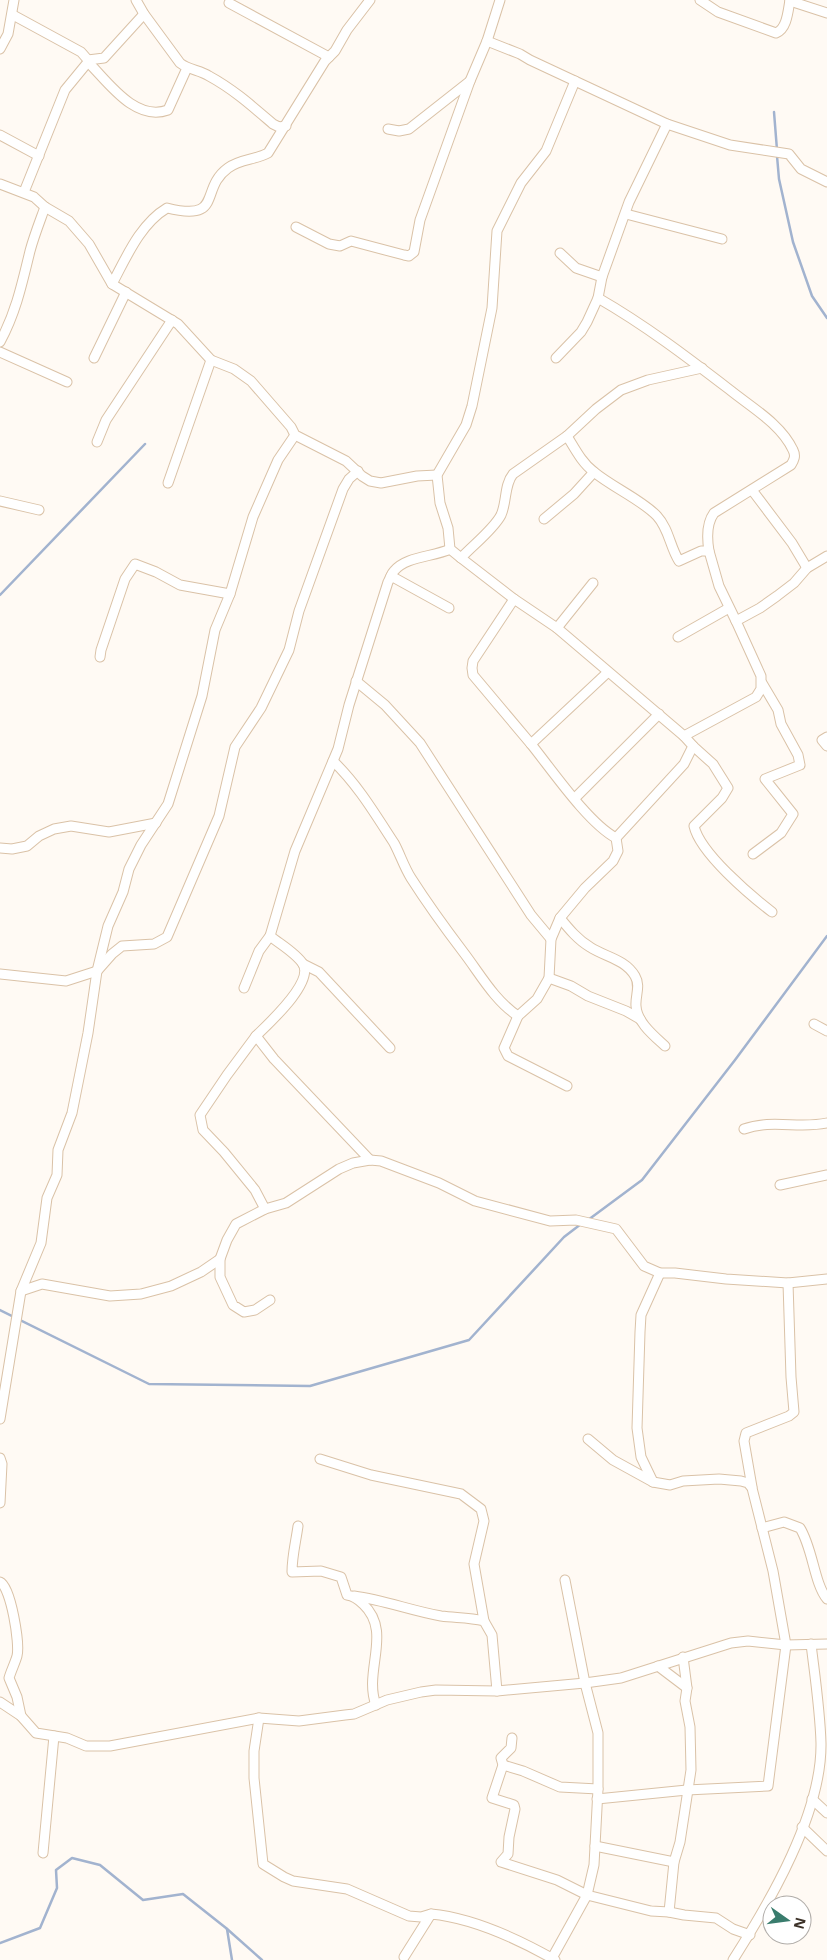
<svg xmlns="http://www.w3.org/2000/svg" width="827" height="1960" font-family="'Noto Sans',sans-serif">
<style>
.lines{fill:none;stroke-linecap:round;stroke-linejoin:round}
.stream{stroke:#a2b3cf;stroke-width:2.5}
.street-casing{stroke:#dac2a7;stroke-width:11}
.street{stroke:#fff;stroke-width:9}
</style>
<rect width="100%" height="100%" fill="#fffaf4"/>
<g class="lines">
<!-- stream -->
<g class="stream">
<polyline points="774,112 777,150"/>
<polyline points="777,156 779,179 793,242 812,296 827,318"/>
<polyline points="0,595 145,444"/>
<polyline points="588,1220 642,1180 735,1060 827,936"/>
<polyline points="0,1310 149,1384 310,1386 469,1340 564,1237 581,1224"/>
<polyline points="227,1929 232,1960"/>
<polyline points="0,1943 40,1928 57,1888 56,1870 72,1858 100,1865 143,1900 183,1894 226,1928 262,1960"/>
</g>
<defs>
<g id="street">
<path d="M136,0l8,14 36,49c9,7 20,7 29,13 24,13 43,30 64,48l6,3 7,-1"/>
<path d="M700,0l18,12 58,21c11,-4 12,-22 14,-33"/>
<polyline points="790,1 827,13"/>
<polyline points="229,3 329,57"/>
<polyline points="13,15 81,52 88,60"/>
<polyline points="487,41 520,54 530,60 667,124 730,145 789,154 801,169 827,182"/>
<polyline points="0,49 8,34 14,0"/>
<path d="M88,62c20,20 47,60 80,48l19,-42"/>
<polyline points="388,129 399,131 409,129 470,81"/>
<polyline points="0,135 39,156"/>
<polyline points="0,184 34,197 45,207 69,221 89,244 112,284 178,324 211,360 234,369 251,381 291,427 295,435 346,461 362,476 370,481 381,483 417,476 437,475"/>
<polyline points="24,192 65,90 88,62 88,60 104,58 144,14"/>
<polyline points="626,214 722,239"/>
<polyline points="296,227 329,244 340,246 351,241 404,255 409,256 414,252 420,220 470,81 487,41 500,0"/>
<polyline points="560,253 576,268 602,277"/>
<path d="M112,284c14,-26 28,-60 55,-76 57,14 32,-19 61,-40 12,-9 27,-8 40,-15l57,-92 10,-10 12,-21 23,-30"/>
<path d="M0,342c16,-30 22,-58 30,-91 4,-15 10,-30 15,-44"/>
<polyline points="0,352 67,382"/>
<polyline points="94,358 126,292"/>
<polyline points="556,358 581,332 587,322 598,298 602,277 629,202 667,124"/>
<path d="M567,436c8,13 15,27 27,36 18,15 48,28 63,44 12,13 13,31 22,45l22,-10h8c-2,-12 -3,-27 5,-38l77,-48c3,-5 5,-9 2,-15 -12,-26 -42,-43 -63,-60 -43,-33 -85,-65 -132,-92"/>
<polyline points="97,442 106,420 172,320"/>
<polyline points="168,483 211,360"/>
<polyline points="752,490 792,543 807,568"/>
<polyline points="0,501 39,510"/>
<polyline points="544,519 574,494 594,472"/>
<polyline points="709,551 719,586 736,621"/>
<polyline points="461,558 450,549 448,528 440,503 437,475 466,425 472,406 492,308 497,231 521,183 546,151 575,81"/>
<polyline points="391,576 449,608"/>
<path d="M514,599l-53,-41c11,-12 33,-29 40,-43 6,-13 3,-30 12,-41l54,-38 29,-27 25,-19 27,-10 54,-12"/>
<polyline points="557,628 593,583"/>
<polyline points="678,637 729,608"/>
<polyline points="100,657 101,650 125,579 135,564 156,572 180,585 230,594"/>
<path d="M608,672l-77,72c21,26 57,79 85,94"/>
<polyline points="356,681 385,705 420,743 531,915 551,939"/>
<polyline points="827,737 822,740 827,746"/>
<polyline points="531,744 473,675 472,668 473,661 514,599 557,628 684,736 756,697 761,689 761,676 736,621 760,608 777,596 794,583 807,568 827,556"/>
<path d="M693,746l20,18 15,24 -6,10 -28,28c6,27 56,69 78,86"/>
<path d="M333,761c25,24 42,53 61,82 6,11 10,24 17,35 16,25 34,50 53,75 16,21 31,48 54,63"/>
<polyline points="575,798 659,714"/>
<polyline points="0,848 12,849 27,846 39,836 54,829 71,826 109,832 156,823"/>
<polyline points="753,854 781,833 793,814 765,779 800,765 798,755 781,724 778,710 762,683"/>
<path d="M560,918c9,11 18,22 30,29 15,10 35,12 45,29 6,10 0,20 1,30 1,16 17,29 29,40"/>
<path d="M270,936c10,8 26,17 33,28 11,19 -35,60 -47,72l18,23 96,101"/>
<polyline points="303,964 319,972 390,1048"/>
<polyline points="0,974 66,981 97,971 112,954 122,946 154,944 167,937 219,816 235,747 261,708 289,650 299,611 343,489 349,479 358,471"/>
<polyline points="549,978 571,986 588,996 626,1011 640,1019"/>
<path d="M244,988l15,-37 11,-15 25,-85 43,-102 11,-44 39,-123c2,-3 3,-8 6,-11 12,-15 40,-14 56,-22"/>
<polyline points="814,1024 827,1031"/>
<polyline points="256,1036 227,1075 200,1115 203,1130 224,1152 255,1190 265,1209"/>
<polyline points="567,1086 508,1056 504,1048 518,1016 537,999 549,978 551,939 560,918 585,888 613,861 618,851 616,838 684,764 693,746 684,736"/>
<path d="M744,1129c27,-10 56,0 83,-6"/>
<polyline points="780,1185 827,1175"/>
<polyline points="21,1291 42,1284 110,1296 141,1294 171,1286 201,1272 220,1259"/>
<polyline points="270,1300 255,1310 244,1312 233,1305 220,1277 220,1259 227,1240 236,1224 265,1209 286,1203 339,1169 353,1163 370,1160 381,1161 439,1183 475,1201 550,1221 576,1220 616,1229 644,1266 660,1273 675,1273 726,1279 788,1283 827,1279"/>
<polyline points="0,1419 21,1291 41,1243 47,1198 57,1175 58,1150 72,1113 88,1033 97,971 108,926 123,892 129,869 141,845 168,804 202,696 215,630 230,594 253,517 278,460 295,435"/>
<polyline points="588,1439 613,1460 653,1482 670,1485 683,1481 719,1479 741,1481 748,1483 752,1488 773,1571 786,1645 768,1786 687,1790 597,1799"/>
<polyline points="0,1458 2,1464 0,1503"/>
<polyline points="320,1459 371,1475 461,1494 481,1509 484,1521 474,1564 484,1621"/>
<polyline points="653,1482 641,1457 637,1428 640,1332 641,1315 660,1273"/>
<polyline points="752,1487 744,1441 746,1433 789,1416 794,1412 791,1377 788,1283"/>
<path d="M298,1526c-2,15 -6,30 -6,46l29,-1 20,6 6,18c7,1 11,4 16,9 30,28 0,67 13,101"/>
<path d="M762,1528l22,-6 16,6c13,21 14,55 27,71"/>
<path d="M0,1582c11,5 20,62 17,74 -2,7 -6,15 -8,22l8,19 4,19"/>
<path d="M354,1596c30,4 58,15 87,20 15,2 28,1 43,5l8,14 5,56"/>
<polyline points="658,1666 687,1688"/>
<polyline points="0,1702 21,1716 36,1733 67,1738 86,1746 110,1746 259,1718 299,1721 345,1715 354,1714 387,1700 421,1692 436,1690 497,1691 585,1683 621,1678 731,1643 748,1641 786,1645 827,1644"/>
<polyline points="259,1718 254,1751 254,1778 263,1864 284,1877 293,1881 347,1889 409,1916 421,1917 431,1914"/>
<polyline points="512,1738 511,1748 501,1758 503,1765 492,1798 514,1805 515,1809 509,1837 508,1854 501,1862 557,1880 587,1895 651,1911 669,1912 684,1915 716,1918 733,1929 750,1935"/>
<polyline points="503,1765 523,1771 560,1787 598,1789"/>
<polyline points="812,1799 827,1813"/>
<polyline points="802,1827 827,1851"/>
<polyline points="595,1846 674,1862"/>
<polyline points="43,1853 54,1736"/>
<polyline points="669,1912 674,1862 680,1842 691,1770 690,1727 685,1701 687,1688 683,1657"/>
<path d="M404,1957l27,-43c43,4 87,25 124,46"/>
<polyline points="551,1960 587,1895 594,1865 598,1789 598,1733 585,1683 565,1580"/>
<path d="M733,1960c37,-58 89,-147 88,-217 -1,-33 -6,-66 -10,-99"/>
</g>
</defs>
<!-- street casing -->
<use href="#street" class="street-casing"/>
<!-- street -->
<use href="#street" class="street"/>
</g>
<!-- north arrow -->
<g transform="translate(787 1920) rotate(104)"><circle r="24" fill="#ffffff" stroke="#b1ada9"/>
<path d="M0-4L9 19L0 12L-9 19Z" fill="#397c6d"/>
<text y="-8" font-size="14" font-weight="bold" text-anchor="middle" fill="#3c3228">N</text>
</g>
</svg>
